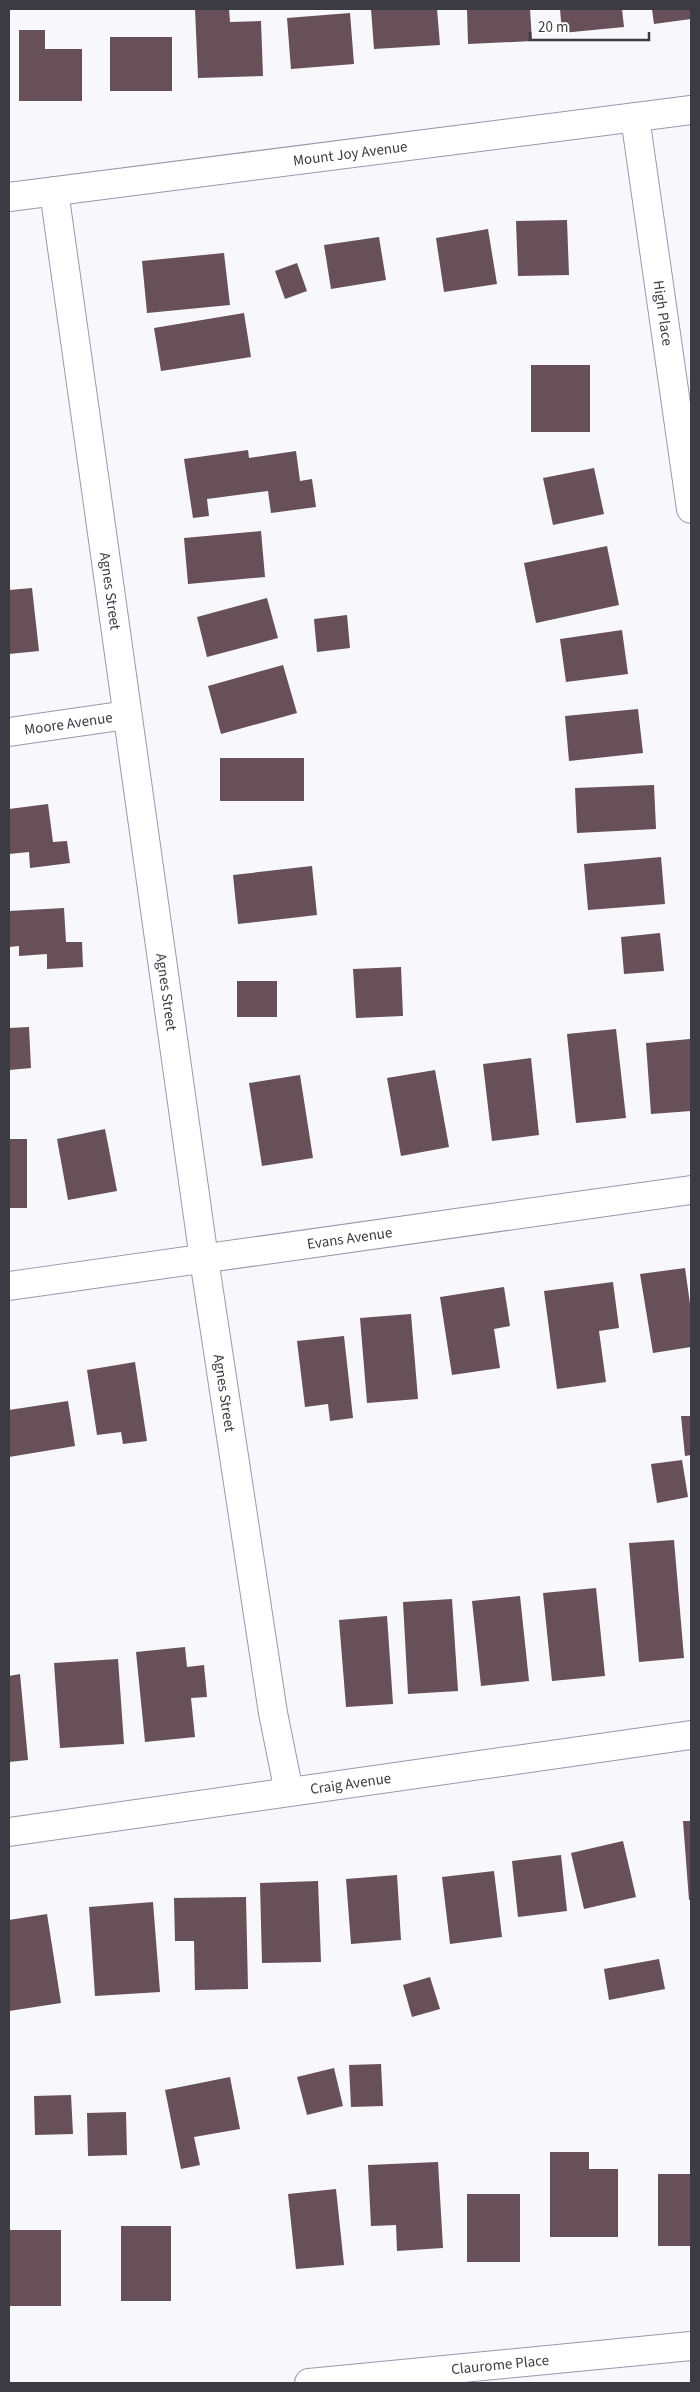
<svg xmlns="http://www.w3.org/2000/svg" width="700" height="2392" font-family="'Source Sans 3',sans-serif">
<style>
.building{fill:#675057}
.lines{fill:none;stroke-linecap:round;stroke-linejoin:round}
.street-casing{stroke:#9c97ad;stroke-width:30}
.street{stroke:#fff;stroke-width:28}
.labels{text-anchor:middle;stroke-width:5;stroke-linejoin:round;paint-order:stroke}
.street-label{font-size:15px;fill:#3c3a43;stroke:#fff}
</style>
<rect width="100%" height="100%" fill="#f8f7fb"/>
<!-- building -->
<g class="building">
<polygon points="195,9 229,9 230,22 261,21 263,76 198,78"/>
<polygon points="371,9 437,9 440,45 374,49"/>
<polygon points="467,9 530,9 532,41 468,44"/>
<polygon points="560,9 622,9 624,27 562,33"/>
<polygon points="652,9 691,9 691,19 654,24"/>
<polygon points="350,13 354,64 291,69 287,18"/>
<polygon points="19,30 45,30 45,49 82,49 82,101 19,101"/>
<rect x="110" y="37" width="62" height="54"/>
<polygon points="567,220 569,275 518,276 516,221"/>
<polygon points="488,229 497,284 444,292 436,238"/>
<polygon points="379,237 386,280 331,289 324,245"/>
<polygon points="224,253 230,305 147,313 142,261"/>
<polygon points="297,263 307,291 285,299 275,271"/>
<polygon points="244,313 251,357 161,371 154,328"/>
<rect x="531" y="365" width="59" height="67"/>
<polygon points="248,450 249,458 296,451 300,481 312,479 316,507 271,513 268,491 207,499 209,516 193,518 184,459"/>
<polygon points="594,468 604,514 553,525 543,478"/>
<polygon points="261,531 265,577 188,584 184,538"/>
<polygon points="607,546 619,605 536,623 524,563"/>
<polygon points="32,588 39,651 9,654 9,590"/>
<polygon points="267,598 278,638 207,657 197,617"/>
<polygon points="347,615 350,648 317,652 314,619"/>
<polygon points="622,630 628,674 566,682 560,639"/>
<polygon points="283,665 297,713 221,734 208,686"/>
<polygon points="638,709 643,753 569,761 565,716"/>
<rect x="220" y="758" width="84" height="43"/>
<polygon points="654,785 656,829 577,833 575,788"/>
<polygon points="48,804 53,842 67,841 70,863 30,868 29,852 9,854 9,809"/>
<polygon points="661,857 665,904 588,910 584,864"/>
<polygon points="312,866 317,915 238,924 233,875"/>
<polygon points="64,908 66,942 82,942 83,967 47,969 47,954 19,956 19,946 9,947 9,911"/>
<polygon points="660,933 664,971 624,974 621,937"/>
<polygon points="401,967 403,1016 356,1018 353,969"/>
<rect x="237" y="981" width="40" height="36"/>
<polygon points="29,1027 31,1068 9,1070 9,1028"/>
<polygon points="616,1029 626,1118 576,1123 567,1034"/>
<polygon points="690,1039 691,1111 651,1114 646,1043"/>
<polygon points="531,1058 539,1135 492,1141 483,1064"/>
<polygon points="435,1070 449,1147 401,1156 387,1078"/>
<polygon points="300,1075 313,1158 262,1166 249,1083"/>
<polygon points="105,1129 117,1191 68,1200 57,1139"/>
<rect x="9" y="1139" width="18" height="69"/>
<polygon points="685,1268 691,1311 691,1347 653,1353 640,1274"/>
<polygon points="613,1282 619,1328 599,1331 606,1382 557,1389 544,1291"/>
<polygon points="504,1287 510,1326 494,1329 500,1368 452,1375 440,1297"/>
<polygon points="411,1314 418,1399 367,1403 360,1318"/>
<polygon points="344,1336 353,1418 330,1421 328,1404 305,1407 297,1341"/>
<polygon points="135,1362 147,1441 123,1444 121,1432 97,1435 87,1370"/>
<polygon points="68,1401 75,1446 9,1457 9,1410"/>
<polygon points="681,1416 691,1416 691,1455 685,1456"/>
<polygon points="682,1460 688,1497 657,1503 651,1464"/>
<polygon points="674,1540 684,1658 639,1662 629,1543"/>
<polygon points="596,1588 605,1676 552,1681 543,1593"/>
<polygon points="520,1596 529,1681 481,1686 472,1601"/>
<polygon points="452,1599 458,1691 408,1694 403,1602"/>
<polygon points="387,1616 393,1704 346,1707 339,1620"/>
<polygon points="185,1647 187,1667 204,1665 207,1697 191,1698 195,1737 145,1742 136,1652"/>
<polygon points="118,1659 124,1744 60,1748 54,1663"/>
<polygon points="20,1674 28,1760 9,1762 9,1676"/>
<polygon points="683,1821 691,1821 691,1900 689,1900"/>
<polygon points="623,1841 636,1897 584,1909 571,1853"/>
<polygon points="561,1855 567,1911 518,1917 512,1861"/>
<polygon points="494,1871 502,1937 450,1944 442,1877"/>
<polygon points="397,1875 401,1940 351,1944 346,1879"/>
<polygon points="318,1881 321,1962 262,1963 260,1883"/>
<polygon points="246,1897 248,1989 195,1990 194,1941 175,1941 174,1898"/>
<polygon points="153,1902 160,1992 95,1996 89,1907"/>
<polygon points="47,1914 61,2003 9,2011 9,1920"/>
<polygon points="659,1959 665,1989 609,2000 604,1969"/>
<polygon points="430,1977 440,2009 412,2017 403,1985"/>
<polygon points="381,2064 383,2106 351,2107 349,2065"/>
<polygon points="334,2068 343,2106 307,2115 297,2077"/>
<polygon points="230,2077 240,2129 194,2137 200,2165 181,2169 165,2090"/>
<polygon points="71,2095 73,2134 35,2135 34,2096"/>
<polygon points="126,2112 127,2155 88,2156 87,2113"/>
<polygon points="550,2152 589,2152 589,2169 618,2169 618,2237 550,2237"/>
<polygon points="438,2162 443,2248 397,2251 396,2225 371,2226 368,2165"/>
<rect x="658" y="2174" width="33" height="72"/>
<polygon points="336,2189 344,2265 296,2269 288,2194"/>
<rect x="467" y="2194" width="53" height="68"/>
<rect x="121" y="2226" width="50" height="75"/>
<rect x="9" y="2230" width="52" height="76"/>
</g>
<g class="lines">
<defs>
<g id="street">
<path id="s1" d="M635,117l56,392"/>
<path id="s2" d="M54,191l150,1068 69,454 16,79"/>
<path id="s3" d="M9,197l682,-87"/>
<path id="s4" d="M9,732l118,-17"/>
<path id="s5" d="M9,1286l682,-96"/>
<path id="s6" d="M9,1832l682,-97"/>
<path id="s7" d="M309,2383l382,-37"/>
</g>
</defs>
<!-- street casing -->
<use href="#street" class="street-casing"/>
<!-- street -->
<use href="#street" class="street"/>
</g>
<g class="labels">
<!-- street labels -->
<g class="street-label">
<text dy="5" stroke="none"><textPath href="#s3" startOffset="344">Mount Joy Avenue</textPath></text>
<text dy="5" stroke="none"><textPath href="#s1" startOffset="198">High Place</textPath></text>
<text dy="5" stroke="none"><textPath href="#s2" startOffset="404">Agnes Street</textPath></text>
<text dy="5" stroke="none"><textPath href="#s4" startOffset="60">Moore Avenue</textPath></text>
<text dy="5" stroke="none"><textPath href="#s2" startOffset="809">Agnes Street</textPath></text>
<text dy="5" stroke="none"><textPath href="#s5" startOffset="344">Evans Avenue</textPath></text>
<text dy="5" stroke="none"><textPath href="#s2" startOffset="1214">Agnes Street</textPath></text>
<text dy="5" stroke="none"><textPath href="#s6" startOffset="345">Craig Avenue</textPath></text>
<text dy="5" stroke="none"><textPath href="#s7" startOffset="192">Claurome Place</textPath></text>
</g>
</g>
<!-- border -->
<rect width="700" height="2392" fill="none" stroke="#3c3a43" stroke-width="20"/>
<!-- scale -->
<path d="M530 32v8h119v-8" fill="none" stroke="#3c3a43" stroke-width="2.5"/>
<text x="538" y="32" font-size="15" fill="#3c3a43" stroke="#ffffff" stroke-width="4" paint-order="stroke">20 m</text>
</svg>
